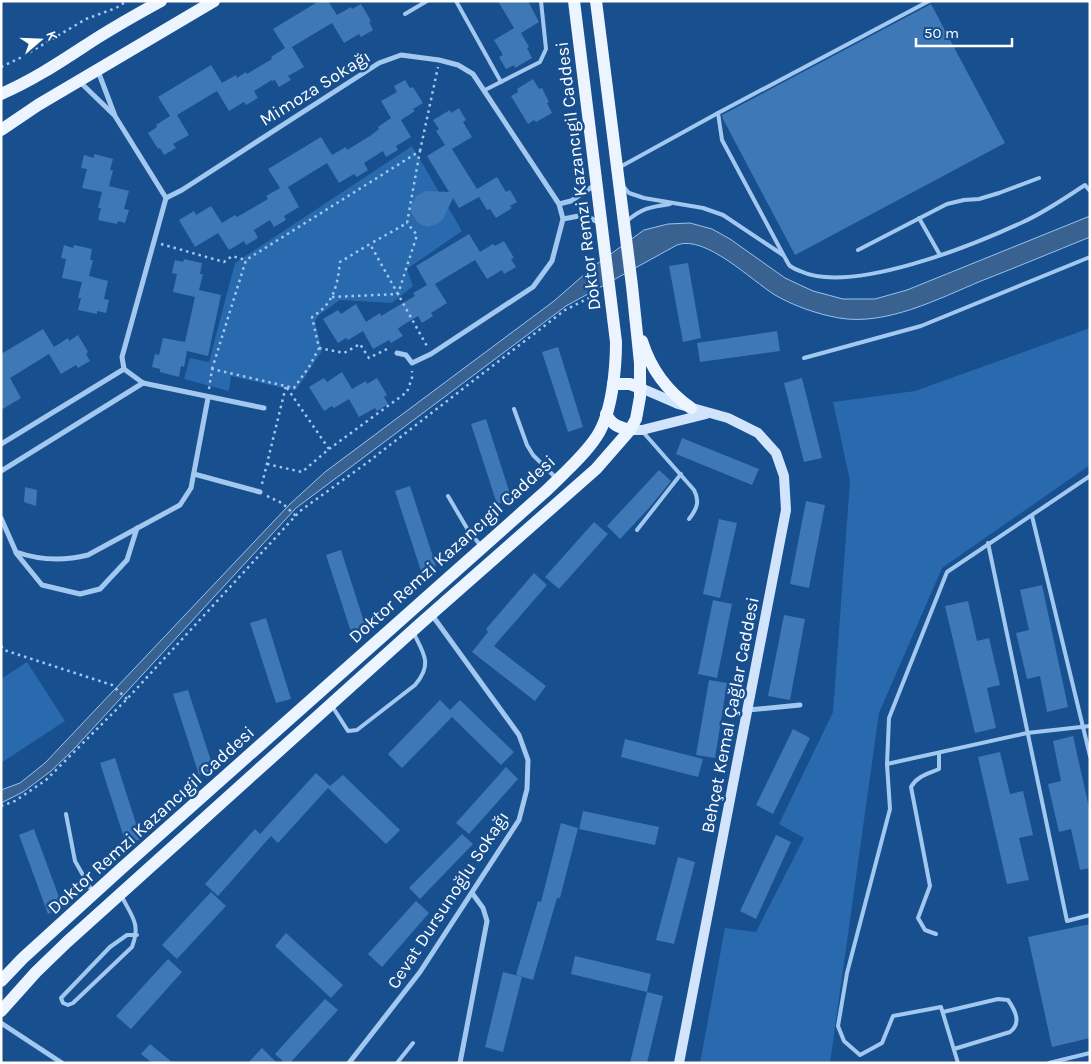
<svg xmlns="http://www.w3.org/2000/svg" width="1091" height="1064" font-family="Karla,sans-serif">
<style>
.green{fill:#2969ad}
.water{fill:#396290;stroke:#96c3f2}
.building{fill:#3f78b7}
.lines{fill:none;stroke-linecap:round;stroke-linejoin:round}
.path{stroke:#a3c8ef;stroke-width:2.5;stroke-dasharray:2.5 4;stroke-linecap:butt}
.lane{stroke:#a3c8ef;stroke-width:4}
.street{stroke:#a3c8ef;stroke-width:5}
.secondary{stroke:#d1e4fb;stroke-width:10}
.primary{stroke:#ecf4ff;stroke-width:12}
.labels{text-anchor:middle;stroke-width:5;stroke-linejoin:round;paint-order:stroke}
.street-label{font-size:18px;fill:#fff;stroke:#174f8f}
</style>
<rect width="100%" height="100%" fill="#174f8f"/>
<!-- green -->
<g class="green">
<polygon points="412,146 462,231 407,269 413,286 392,303 340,300 319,315 315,321 322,351 296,390 283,388 231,376 229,391 184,379 190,358 209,362 235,263"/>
<polygon points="1090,328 1090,465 942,568 879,713 830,1063 700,1063 725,928 756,932 804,838 779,824 833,712 850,481 833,402 915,391"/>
<polygon points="27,662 65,721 1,763 1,679"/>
</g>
<!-- water -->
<path class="water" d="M1090,216v21c-37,15 -73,30 -109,44 -43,18 -95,45 -142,37 -22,-4 -45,-12 -64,-23 -23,-14 -70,-61 -98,-50l-111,61 -270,202 -223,242 -22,21 -28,21 -22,11v-13l19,-7 25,-20 245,-259 35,-32 229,-171 40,-35 50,-36 24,-6 22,-1 22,6 18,10 55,39 28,13 30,8h32l32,-9z"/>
<!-- building -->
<g class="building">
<polygon points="319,1 328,1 337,15 351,7 352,9 361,4 371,21 369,22 373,30 361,37 359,34 344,43 332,23 292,47 304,67 288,76 291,80 279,87 275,80 272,81 272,80 254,91 258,98 246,105 244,102 229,111 217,91 177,115 189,135 173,144 176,148 164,155 160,148 158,149 148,133 157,127 156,125 170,116 158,97 211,65 222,83 236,75 237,78 246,72 247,74 272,59 271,57 285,48 273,29"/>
<polygon points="498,1 528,1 539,22 521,33 529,47 527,48 532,58 515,68 514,65 506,69 499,57 503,55 494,40 514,28"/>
<polygon points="931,4 1005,143 795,255 723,119 722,115"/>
<polygon points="533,79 539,89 542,88 549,102 547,103 552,113 536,122 534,120 528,124 511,96 518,92 517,89"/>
<polygon points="405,80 410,88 413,87 423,103 413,109 415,111 401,120 411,137 396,146 398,150 386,157 383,151 364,163 368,170 357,177 354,174 339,183 327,163 288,187 299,207 284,216 286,220 274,227 270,220 254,230 258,238 246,245 244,241 229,250 218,233 195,247 179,220 194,211 196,215 211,206 222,223 235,215 237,217 268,199 266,196 280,188 268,169 321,137 332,155 346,147 347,150 370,136 379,129 378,127 391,118 381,101 397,92 394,86"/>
<polygon points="459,108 466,120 463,122 472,137 452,149 477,189 497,177 506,192 510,190 517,202 510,206 512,208 496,218 490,209 487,210 479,197 459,208 453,198 443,219 439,223 428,227 422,225 417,222 411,212 411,206 416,196 426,191 449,192 427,156 445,145 436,131 439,129 433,120 450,110 451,113"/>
<polygon points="94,154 113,159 110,170 113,170 109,186 129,191 124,209 129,210 125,223 118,221 117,224 98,220 101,208 98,208 102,192 82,188 87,169 81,168 84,155 94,158"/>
<polygon points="469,234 480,252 493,244 495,246 504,241 514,258 511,259 516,267 504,274 502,270 487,279 475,260 435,284 447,303 431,313 433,316 422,323 418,316 400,327 398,329 403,336 391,343 389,340 373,349 363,331 348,340 346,338 338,343 323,319 338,310 341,314 356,304 366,322 380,313 381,316 391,310 415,296 413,293 427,285 416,266"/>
<polygon points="64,245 73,248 74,245 92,249 90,260 93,260 89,276 108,281 104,299 109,300 106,313 97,311 97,314 78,310 81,298 78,298 82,282 62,278 66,259 61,258"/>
<polygon points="184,259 202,263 200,274 203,274 199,290 221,295 208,356 187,351 184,367 181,366 179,377 160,372 160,369 152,367 155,354 159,355 163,338 185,342 195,297 173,292 177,274 172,273 175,260 183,262"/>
<polygon points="688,263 701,338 683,342 669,266"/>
<polygon points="43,329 54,347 68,338 69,341 78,335 88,352 86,354 90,361 78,368 76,365 61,374 49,354 10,378 21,398 1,410 1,354"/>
<polygon points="777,331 780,351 700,362 697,343"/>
<polygon points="558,347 583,427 568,432 542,352"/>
<polygon points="342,372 352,389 366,381 367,384 377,378 387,395 384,397 388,404 377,411 375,408 359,417 349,399 334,408 332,406 324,411 309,387 324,378 327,382"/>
<polygon points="802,378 822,458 804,462 784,383"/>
<polygon points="486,419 512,500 497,504 471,424"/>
<polygon points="682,438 759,469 752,485 676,454"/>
<polygon points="659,470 671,481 650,507 620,539 607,526"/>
<polygon points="410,486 436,566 421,571 395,491"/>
<polygon points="25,487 37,490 36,506 24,502"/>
<polygon points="806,501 825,505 809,588 790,584"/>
<polygon points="719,519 737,523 720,598 703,594"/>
<polygon points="594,522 608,534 559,589 545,577"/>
<polygon points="341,550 367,631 352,635 326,555"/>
<polygon points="534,573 547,585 494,646 546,686 535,701 472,652 488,632 486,629"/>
<polygon points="1042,585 1068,707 1047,712 1040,676 1027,679 1016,633 1029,630 1020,590"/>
<polygon points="713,600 732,604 717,678 698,674"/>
<polygon points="968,601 977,641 989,638 1000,685 987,688 996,728 975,733 945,606"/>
<polygon points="784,615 805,619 790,700 768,696"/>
<polygon points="266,618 291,699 276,703 250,623"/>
<polygon points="709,680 727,683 715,758 696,755"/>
<polygon points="188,690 214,770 199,775 173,694"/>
<polygon points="440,700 450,710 460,700 514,752 501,765 452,717 402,768 388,754"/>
<polygon points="793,729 810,738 773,814 756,805"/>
<polygon points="1073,736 1090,812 1090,868 1080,870 1071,829 1059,832 1048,784 1061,781 1053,741"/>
<polygon points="625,739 703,759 698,777 621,757"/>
<polygon points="1000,752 1010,794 1023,791 1033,835 1019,838 1029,880 1007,884 978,757"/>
<polygon points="115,758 141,839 126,844 100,763"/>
<polygon points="506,767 518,779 469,834 456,823"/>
<polygon points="316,773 330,786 343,775 400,830 386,844 328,788 278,843 271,836 218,896 205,884 255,829 260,834"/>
<polygon points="583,811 659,827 655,845 579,829"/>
<polygon points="561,823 578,828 560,898 557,898 533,980 516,975 538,901 541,902"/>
<polygon points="34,829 63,908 48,914 19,835"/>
<polygon points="462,834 473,844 420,899 409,888"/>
<polygon points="776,835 791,842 756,919 740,911"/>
<polygon points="678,857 695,862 674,944 656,940"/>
<polygon points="211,892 226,906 177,959 162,945"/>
<polygon points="416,901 429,913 382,967 368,954"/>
<polygon points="1090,924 1090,1038 1052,1047 1028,937"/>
<polygon points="286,933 343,985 331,998 275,946"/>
<polygon points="575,956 651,974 647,992 571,974"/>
<polygon points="168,959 182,972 131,1029 116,1016"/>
<polygon points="503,972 522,977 503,1052 485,1047"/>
<polygon points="647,992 663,996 647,1063 630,1063"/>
<polygon points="325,999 338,1010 290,1063 285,1063 275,1054"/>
<polygon points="150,1044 173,1063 152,1063 141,1054"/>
<polygon points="262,1048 277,1063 248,1063"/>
</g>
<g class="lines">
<!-- path -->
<g class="path">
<polyline points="1,67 22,57 86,19 116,8 127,1"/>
<polyline points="420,151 438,67"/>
<polyline points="161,244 224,262 232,256 246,260"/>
<polyline points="332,297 398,294 417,235 407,223"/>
<polyline points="319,348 344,353 360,344 369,358 389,348"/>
<polyline points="212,369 246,260 420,151 407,223 370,244"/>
<path d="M209,389l3,-20 82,19 15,-21 10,-19 -7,-31c22,-14 25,-30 28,-55l30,-18 58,104"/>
<polyline points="329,449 407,392 412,378 412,371"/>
<polyline points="267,464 302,472 329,449 287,388"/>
<polyline points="262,484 286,386"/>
<polyline points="267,496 282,503 296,516"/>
<polyline points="1,646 4,650 112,685 127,699"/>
<polyline points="1,806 15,801 46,780 127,699 300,511 368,462 565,310 597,294"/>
</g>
<!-- lane -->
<g class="lane">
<polyline points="456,1 501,82"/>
<polyline points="405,14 427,1"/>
<polyline points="485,90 540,62 546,49 541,1"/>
<path d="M718,113l4,27 62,116c2,3 4,8 6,10 3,2 7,4 10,5 51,24 174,-26 223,-49 22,-10 42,-24 62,-37l5,6"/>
<polyline points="620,167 718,113 929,1"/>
<polyline points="623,186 629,193 644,198 703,208 723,215 783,255"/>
<polyline points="919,218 940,255"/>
<path d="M627,221c15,-13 23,-14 43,-17"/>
<polyline points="858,250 947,204 964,200 979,199 999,193 1039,178"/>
<polyline points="804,358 921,326 1090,257"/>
<polyline points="514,409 527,445 533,455 556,478"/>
<path d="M643,432l51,58c6,11 3,19 -5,29"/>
<polyline points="448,496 468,530 481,546"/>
<polyline points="1032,516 1090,756"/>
<polyline points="637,530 681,474"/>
<polyline points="988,543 1067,921 1090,915"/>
<path d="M332,706l16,25 9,-1 58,-45c18,-21 9,-31 -2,-53"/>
<polyline points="887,764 1027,733 1090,726"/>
<polyline points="66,814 75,861 92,891"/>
<path d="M122,897c10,20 19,27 10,50l-59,56 -5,2 -5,-2 -2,-5 49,-51 17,-12h10"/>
<path d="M936,934l-11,-4 -7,-12 12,-32 -19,-99c6,-11 17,-13 28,-18v-16"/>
<path d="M943,1012l55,-13 10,1c7,10 14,23 2,32l-56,17"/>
<polyline points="397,1063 413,1043"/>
<polyline points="958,1063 941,1007 893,1016 882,1043 860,1055 844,1041 838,1026 847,973 890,809 887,764 889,718 947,572 1090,476"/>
<polyline points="1049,1063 1090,1053"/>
</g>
<!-- street -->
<g class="street">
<polyline points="98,71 115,116 166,198"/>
<polyline points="80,82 113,114"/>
<polyline points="166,198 182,190 379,63 401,55 439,60 458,65 473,74 559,204 563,219 552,261 533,287 431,354 412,363 406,355 397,353"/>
<polyline points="166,198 122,357 124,369 143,383 264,408"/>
<polyline points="559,204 571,201 595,185"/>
<polyline points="563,219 584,215 600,223"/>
<polyline points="1,444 124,369"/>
<polyline points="1,471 143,383"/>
<polyline points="194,474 260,492"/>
<path d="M1,518l15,34c23,8 48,9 72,3l92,-50 11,-17 17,-90"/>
<polyline points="16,553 42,585 80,594 100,589 127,560 137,528"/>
<polyline points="748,710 800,705"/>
<polyline points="1,1023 62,1063"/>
<polyline points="349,1063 420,972 519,820 527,789 528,760 519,735 432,615"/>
<polyline points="460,1063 487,921 483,908 472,893"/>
</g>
<!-- secondary -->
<g class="secondary">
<polyline points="641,388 678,404 728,418 758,433 776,453 784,476 786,510 679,1063"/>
<polyline points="630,430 642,430 706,414"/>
</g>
<!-- primary -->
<g class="primary">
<path d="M1,94c35,-15 65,-36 96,-56 21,-13 42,-25 64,-37"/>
<polyline points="1,130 38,105 214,1"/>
<path d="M642,341c9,29 25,50 49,67"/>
<polyline points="613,384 630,384 641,388"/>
<path d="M606,414c6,11 12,13 24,16"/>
<path d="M1,981l22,-23 99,-90 425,-378c17,-17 37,-34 50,-54 15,-23 19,-67 19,-94l-42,-341"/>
<polyline points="1,1011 36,972 67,942 420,624 596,469 630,430 636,419 640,397 640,363 632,286 596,1"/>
</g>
</g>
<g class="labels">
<!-- street labels -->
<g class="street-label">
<text transform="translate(315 88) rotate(-32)" y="6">Mimoza Sokağı</text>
<text transform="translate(578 176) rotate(-97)" y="6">Doktor Remzi Kazancıgil Caddesi</text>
<text transform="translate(452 549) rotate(-42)" y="6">Doktor Remzi Kazancıgil Caddesi</text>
<text transform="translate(730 715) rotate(-79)" y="6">Behçet Kemal Çağlar Caddesi</text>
<text transform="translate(151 820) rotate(-42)" y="6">Doktor Remzi Kazancıgil Caddesi</text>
<text transform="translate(448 900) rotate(-57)" y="6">Cevat Dursunoğlu Sokağı</text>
</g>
</g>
<!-- border -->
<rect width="1091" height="1064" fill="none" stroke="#ffffff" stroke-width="5"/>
<!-- north arrow -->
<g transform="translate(40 40) rotate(71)" stroke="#174f8f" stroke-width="4" paint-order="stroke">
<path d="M0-4L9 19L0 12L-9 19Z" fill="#ffffff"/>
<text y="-8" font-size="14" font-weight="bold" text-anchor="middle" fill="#ffffff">K</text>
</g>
<!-- scale -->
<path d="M916 38v8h96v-8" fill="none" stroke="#ffffff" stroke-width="2.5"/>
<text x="924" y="38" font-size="15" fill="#ffffff" stroke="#174f8f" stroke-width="4" paint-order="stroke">50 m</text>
</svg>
